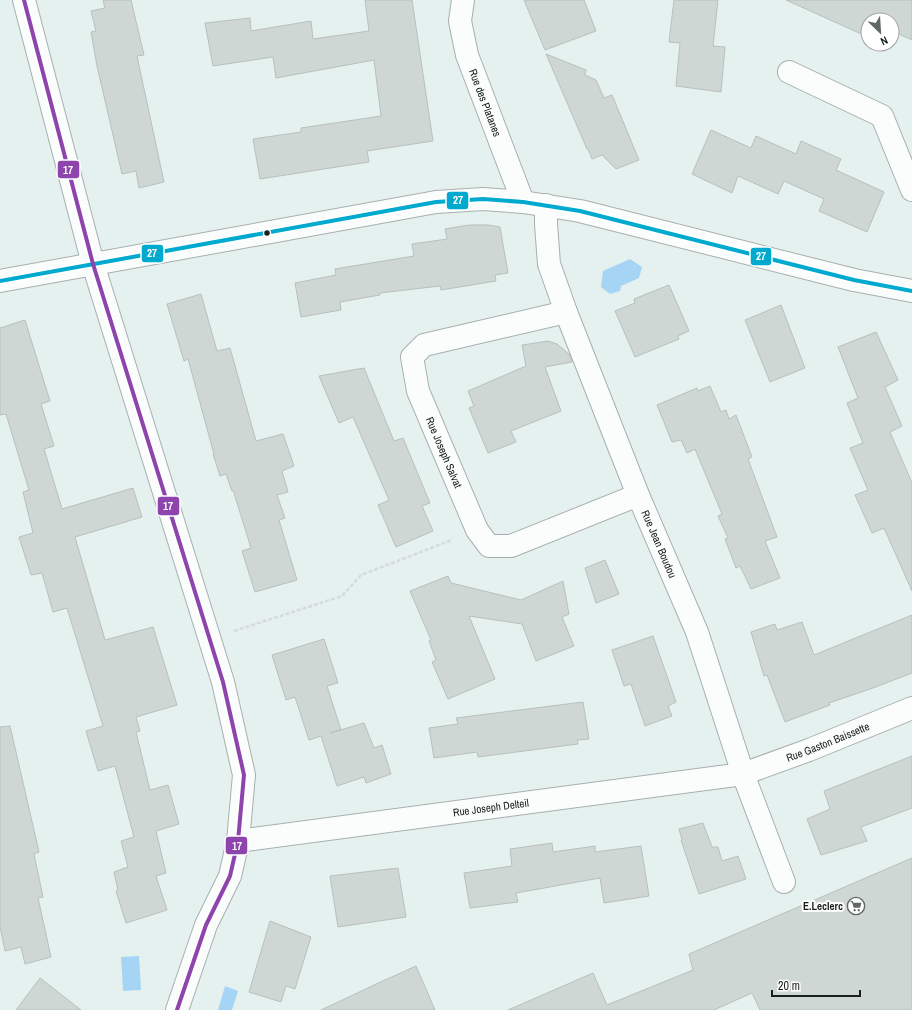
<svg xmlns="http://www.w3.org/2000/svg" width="912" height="1010" font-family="'Archivo Narrow',sans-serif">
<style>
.water{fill:#a6d4f5}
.building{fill:#cfd7d4;stroke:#b7c0bc}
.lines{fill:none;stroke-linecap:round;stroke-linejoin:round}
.street-casing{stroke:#a7b0ae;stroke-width:24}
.path{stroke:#d7dada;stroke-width:2.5;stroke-dasharray:4 2;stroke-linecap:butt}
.street{stroke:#fbfdfc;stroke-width:22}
.bus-1-casing{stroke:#fff;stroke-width:7}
.bus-2-casing{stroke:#fff;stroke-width:7}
.bus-1{stroke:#00a9ce;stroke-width:4}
.bus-2{stroke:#8e44ad;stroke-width:4}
.bus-dot{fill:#171e1d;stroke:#fff;stroke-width:1.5}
.labels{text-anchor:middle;stroke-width:4;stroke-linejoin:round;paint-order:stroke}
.street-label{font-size:11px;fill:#171e1d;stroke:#fff}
.poi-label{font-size:11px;font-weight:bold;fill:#171e1d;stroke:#fff;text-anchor:end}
.line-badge{stroke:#fff;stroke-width:1.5}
.badge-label{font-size:11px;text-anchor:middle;font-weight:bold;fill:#fff}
</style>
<rect width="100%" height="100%" fill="#e5f1ee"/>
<!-- water -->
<g class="water">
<polygon points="630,259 642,267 639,278 621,286 620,291 610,294 601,287 603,271"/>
<polygon points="139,956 141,990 123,991 121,957"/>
<polygon points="225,986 238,991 232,1010 218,1010"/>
</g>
<!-- building -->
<g class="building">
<polygon points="103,0 131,0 144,55 137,56 164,182 139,188 136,171 122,174 97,66 91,32 96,31 91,11 105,8"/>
<polygon points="365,0 412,0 433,141 367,151 369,162 260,179 253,139 301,132 301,128 381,116 374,60 276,78 273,57 213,66 205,23 250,18 251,31 311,21 313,39 369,31"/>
<polygon points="524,0 584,0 596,31 545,50"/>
<polygon points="674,0 718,0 713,46 725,47 721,92 676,86 680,43 669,42"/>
<polygon points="786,0 912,0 912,40 892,31 892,20 868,20 868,37"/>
<polygon points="546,54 586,70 585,75 596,80 604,98 612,95 639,160 616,169 602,155 592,159 588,149 587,149"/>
<polygon points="711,130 751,148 756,136 796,154 801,141 841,159 836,170 884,192 867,232 819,211 824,199 784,181 778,194 738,176 732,193 692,174"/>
<polygon points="469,225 488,225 500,227 508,273 495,275 496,281 441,290 440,286 380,293 380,295 340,302 341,310 301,317 295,283 336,275 335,269 414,256 412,244 447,239 445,229"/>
<polygon points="669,285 689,331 678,336 679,339 635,357 615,311 635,303 634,299"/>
<polygon points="201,294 217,351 230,348 256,441 283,434 294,466 282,471 288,492 277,495 285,518 279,520 297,580 255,592 242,551 251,548 233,490 232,491 226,474 220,476 213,454 214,454 188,359 184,361 167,304"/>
<polygon points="781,305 805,368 770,382 745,320"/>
<polygon points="25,320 50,401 41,404 54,446 44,449 62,509 133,488 142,517 75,537 105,640 153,627 177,705 136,717 140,731 136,732 150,790 168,785 179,824 156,831 166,873 156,876 167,910 126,923 116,891 118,890 114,872 128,867 121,841 134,837 115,766 98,771 86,731 103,726 67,608 53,612 42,573 31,575 19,537 33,533 23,492 29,490 6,414 0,415 0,328"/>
<polygon points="876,332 898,380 885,387 902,426 890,432 912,483 912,591 884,528 872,533 855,495 868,490 850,448 863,443 847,403 858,398 838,347"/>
<polygon points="548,341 557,344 569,354 572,362 545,367 561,411 511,431 516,442 488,453 469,408 474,406 468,391 526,366 522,345"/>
<polygon points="364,368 394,441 403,438 430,503 422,506 433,531 396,547 378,505 389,500 353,417 339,423 319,376"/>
<polygon points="710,386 721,412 726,410 729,419 736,415 752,457 748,459 777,537 765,541 780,578 751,589 740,566 736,568 725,539 728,538 718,516 722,514 695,449 687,453 681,440 672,442 657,405 697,388 698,391"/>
<polygon points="605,560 619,594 596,603 585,568"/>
<polygon points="448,576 451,583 521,600 563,581 569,614 562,617 574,646 536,661 522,624 469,616 495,679 448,699 432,662 436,660 429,641 431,640 410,591"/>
<polygon points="912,615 912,673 873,688 829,703 830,705 785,722 767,675 764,676 751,632 775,624 777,630 802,622 814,655"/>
<polygon points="653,636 676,702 668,706 672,716 645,726 631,684 624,686 612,650"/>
<polygon points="324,639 338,683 327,686 341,730 330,733 364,723 374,748 382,745 391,774 366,783 364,777 337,786 321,736 309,740 295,697 286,700 272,655"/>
<polygon points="583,702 589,739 577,740 578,744 478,757 477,752 434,758 429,728 458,724 456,718"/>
<polygon points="10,726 39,852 34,854 43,897 38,898 51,957 25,964 21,947 5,951 0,927 0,727"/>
<polygon points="912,756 912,808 861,827 867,841 821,855 807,819 830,809 824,791"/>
<polygon points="703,823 712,847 718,847 722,861 738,856 746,879 699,894 681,840 682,840 679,829"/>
<polygon points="552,843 553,852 595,846 595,852 641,846 649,896 604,903 600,878 516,893 518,902 470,908 464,873 512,866 510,849"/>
<polygon points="912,858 912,1010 760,1010 752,993 714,1010 508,1010 593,973 607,1005 693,970 689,954"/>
<polygon points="398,868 406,917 338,927 330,876"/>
<polygon points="270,921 311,937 295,989 286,986 281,1002 249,992"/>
<polygon points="416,966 435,1010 321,1010 374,985"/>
<polygon points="40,978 81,1010 16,1010"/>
</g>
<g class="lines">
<defs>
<g id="street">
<polyline points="24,0 93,264 223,682 244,775 238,841 230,876 206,925 177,1010"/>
<path id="s1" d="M463,0l-3,21 7,34 56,147"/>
<polyline points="789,72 882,116 912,190"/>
<path id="s2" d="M546,205v19l3,40 17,48 72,183 59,137 46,142 41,108"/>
<polyline points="0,281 436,202 483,199 523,202 580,211 854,280 912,291"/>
<path id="s3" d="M566,312l-142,33 -12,12 6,34 59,139 12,16h22l127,-51"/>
<path id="s4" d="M238,841l505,-67 66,-24 103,-42"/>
</g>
</defs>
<!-- street casing -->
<use href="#street" class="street-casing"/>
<!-- path -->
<polyline class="path" points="234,631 342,596 361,575 452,540"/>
<!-- street -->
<use href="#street" class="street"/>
<defs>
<polyline id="bus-1" points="0,281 436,202 483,199 523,202 580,211 854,280 912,291"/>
<polyline id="bus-2" points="24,0 93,264 223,682 244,775 238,841 230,876 206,925 177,1010"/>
</defs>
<!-- bus-1 casing -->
<use href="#bus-1" class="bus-1-casing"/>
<!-- bus-2 casing -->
<use href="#bus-2" class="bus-2-casing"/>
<!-- bus-1 -->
<use href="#bus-1" class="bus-1"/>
<!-- bus-2 -->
<use href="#bus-2" class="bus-2"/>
</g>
<!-- icons -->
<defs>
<symbol id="supermarket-ring" viewBox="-11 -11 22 22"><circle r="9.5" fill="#fff" stroke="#5f6866" stroke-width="1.5"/><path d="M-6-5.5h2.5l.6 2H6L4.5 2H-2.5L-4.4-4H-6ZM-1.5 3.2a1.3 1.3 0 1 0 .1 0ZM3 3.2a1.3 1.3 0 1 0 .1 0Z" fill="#5f6866"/></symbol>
</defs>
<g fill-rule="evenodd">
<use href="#supermarket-ring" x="846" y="896" width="20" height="20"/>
</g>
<!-- markers -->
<circle class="bus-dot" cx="267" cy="233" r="3.5"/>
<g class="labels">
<!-- street labels -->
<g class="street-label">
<text dy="4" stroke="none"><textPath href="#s1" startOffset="107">Rue des Platanes</textPath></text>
<text dy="4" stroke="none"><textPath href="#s3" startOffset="264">Rue Joseph Salvat</textPath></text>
<text dy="4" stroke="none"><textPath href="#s2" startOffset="360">Rue Jean Boudou</textPath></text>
<text dy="4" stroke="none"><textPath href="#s4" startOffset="600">Rue Gaston Baissette</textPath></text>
<text dy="4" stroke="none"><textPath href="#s4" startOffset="255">Rue Joseph Delteil</textPath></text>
</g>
<!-- poi labels -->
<g class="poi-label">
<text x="843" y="910">E.Leclerc</text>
</g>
</g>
<g class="line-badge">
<rect x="57" y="160" width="23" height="19" rx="4" fill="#8e44ad"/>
<rect x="446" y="191" width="23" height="19" rx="4" fill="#00a9ce"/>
<rect x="141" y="244" width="23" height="19" rx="4" fill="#00a9ce"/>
<rect x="750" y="247" width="22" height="19" rx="4" fill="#00a9ce"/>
<rect x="157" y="496" width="23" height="20" rx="4" fill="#8e44ad"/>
<rect x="225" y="836" width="23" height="19" rx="4" fill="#8e44ad"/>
</g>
<g class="badge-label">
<text x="68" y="174">17</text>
<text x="458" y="204">27</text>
<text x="152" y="257">27</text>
<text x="761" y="260">27</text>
<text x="168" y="510">17</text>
<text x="237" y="850">17</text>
</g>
<!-- north arrow -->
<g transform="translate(880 32) rotate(155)"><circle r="19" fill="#ffffff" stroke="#a2a5a5"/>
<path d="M0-3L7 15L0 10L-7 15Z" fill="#5f6866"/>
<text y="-6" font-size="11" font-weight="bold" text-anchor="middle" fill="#171e1d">N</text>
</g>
<!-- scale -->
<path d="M772 990v6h88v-6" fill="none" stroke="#171e1d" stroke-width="2"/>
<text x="778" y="990" font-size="12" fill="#171e1d" stroke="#ffffff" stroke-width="3" paint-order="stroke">20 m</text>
</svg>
